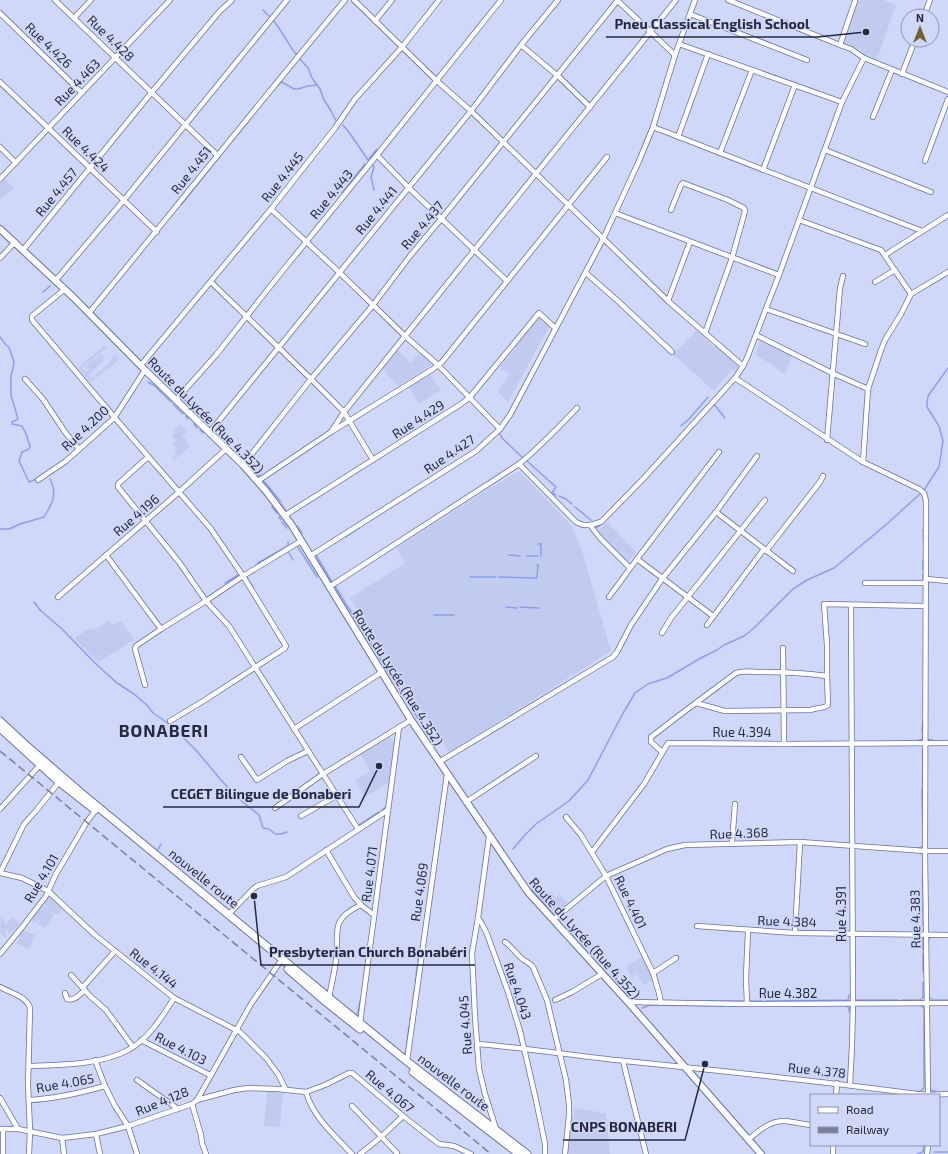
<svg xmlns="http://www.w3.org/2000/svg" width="948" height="1154" font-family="'Exo 2',sans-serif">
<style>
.built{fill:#c1caef}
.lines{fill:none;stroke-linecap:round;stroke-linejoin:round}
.stream{stroke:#8e9def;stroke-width:1.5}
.minor-casing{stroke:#646fa0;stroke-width:6}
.secondary-casing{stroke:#646fa0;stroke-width:8}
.trunk-casing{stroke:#646fa0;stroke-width:9}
.minor{stroke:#fff;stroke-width:4.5}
.secondary{stroke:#fff;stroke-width:6}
.trunk{stroke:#fff;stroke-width:7}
.rail{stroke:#797f9b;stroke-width:1.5;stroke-dasharray:8 4;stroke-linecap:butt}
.labels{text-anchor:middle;stroke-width:3;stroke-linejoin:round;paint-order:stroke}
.street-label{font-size:13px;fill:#252a3f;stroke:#d0d8fa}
.district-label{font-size:17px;font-weight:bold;letter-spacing:1px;fill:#252a3f;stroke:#d0d8fa}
.leader{fill:none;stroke:#252a3f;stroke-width:1.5}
.callout-dot{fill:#252a3f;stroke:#d0d8fa;stroke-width:1.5}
.callout-label{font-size:14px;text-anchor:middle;font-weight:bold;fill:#252a3f;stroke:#d0d8fa;stroke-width:3;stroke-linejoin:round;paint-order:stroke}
</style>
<rect width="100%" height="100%" fill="#d0d8fa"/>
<!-- built -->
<g class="built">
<polygon points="858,0 883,0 896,5 877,59 865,55 861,50 842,43"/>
<polygon points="5,179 14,188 0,200 0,184"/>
<polygon points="540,317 550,325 508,402 498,392 509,374 499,367 516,348 515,347 536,321"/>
<polygon points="697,330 714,347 716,345 739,366 734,371 732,370 713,391 694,372 693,372 674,355 672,355"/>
<polygon points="761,339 792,355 785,374 755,354"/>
<polygon points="105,345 107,347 82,368 86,372 88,370 85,367 101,354 105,358 89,375 91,378 110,363 110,362 112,360 111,358 115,354 119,358 113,365 91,382 78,368"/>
<polygon points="397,349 411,363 420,352 432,364 398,386 382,369"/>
<polygon points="430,373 441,390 419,404 409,387"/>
<polygon points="180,424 187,432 182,436 190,446 174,460 171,458 176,454 174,452 177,449 173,444 176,441 172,436 175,433 174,431"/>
<polygon points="519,471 572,526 583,554 611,651 449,753 350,598 405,563 396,548 476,497"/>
<polygon points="607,522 636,552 628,562 598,532"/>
<polygon points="109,620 113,625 121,621 134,640 98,662 74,638 87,630 97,628"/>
<polygon points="390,737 394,743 389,782 365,797 355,781 370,771 360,754"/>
<polygon points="551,892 556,898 559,894 568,903 556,914 542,900"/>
<polygon points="48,895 63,908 58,915 56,913 55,914 54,913 53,915 54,915 49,922 45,928 38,924 40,921 39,919 36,923 30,919 35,911 41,915 35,911 41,904 49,909 42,902"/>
<polygon points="1,914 2,916 1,917 6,924 13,917 20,924 9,934 7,930 4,932 7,936 5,938 0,932"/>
<polygon points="22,929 35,935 33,939 31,938 30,939 33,941 29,949 17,943 20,938 17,936"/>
<polygon points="643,956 653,979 644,985 637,974 630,979 632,977 626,967"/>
<polygon points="267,1091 283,1093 280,1127 264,1126"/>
<polygon points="575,1108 599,1112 600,1114 606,1113 610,1154 567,1154 571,1116 574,1115"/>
</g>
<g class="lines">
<!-- stream -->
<g class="stream">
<polyline points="263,10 269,16"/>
<path d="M272,19c10,11 15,24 24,35"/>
<polyline points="299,58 308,68 312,78 320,89 324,100 330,109 336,121"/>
<polyline points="278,85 282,82 294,89 298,89 308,86 317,85"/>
<polyline points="343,125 351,135 368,160 377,149"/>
<polyline points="227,147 249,121"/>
<polyline points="372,164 374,167 371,177 374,190"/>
<polyline points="342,193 365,164"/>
<polyline points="181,205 220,156"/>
<polyline points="43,292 50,286"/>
<polyline points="0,337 6,345 9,347 14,362 13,368 11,376 11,395 18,419 12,422 12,424 22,426 26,434 30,446 29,449 22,452 19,461 29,482 34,480 44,473"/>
<polyline points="150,364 158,372"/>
<polyline points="163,378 169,383"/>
<polyline points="148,382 155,386 171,402"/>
<polyline points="182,397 194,410"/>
<polyline points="713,403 725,418"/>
<polyline points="173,404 183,414"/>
<polyline points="186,416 188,419"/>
<polyline points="194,424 197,428"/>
<polyline points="681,426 689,419 708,397"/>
<polyline points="200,430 203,433"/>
<polyline points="499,432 502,438 523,458"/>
<polyline points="527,461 556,487 552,493 556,495"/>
<polyline points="246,462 261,477"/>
<polyline points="264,481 281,502"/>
<polyline points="924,490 939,467 943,441 939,426 927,407 927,402 928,396 948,368"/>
<polyline points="559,496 566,499 572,504"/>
<polyline points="281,504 286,511"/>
<polyline points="272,507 277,513"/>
<polyline points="575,507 591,520"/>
<polyline points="279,517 281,520"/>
<polyline points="282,522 287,528"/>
<polyline points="297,526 302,533"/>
<polyline points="594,528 598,527 602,523"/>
<path d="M0,529h9l11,-5 24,-7c8,-13 14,-23 6,-38"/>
<polyline points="923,532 924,526"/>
<polyline points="923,535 924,541"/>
<polyline points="345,537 359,528"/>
<polyline points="538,544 541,544 541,556"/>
<polyline points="298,547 317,577"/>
<polyline points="289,553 293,560"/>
<polyline points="316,555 332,582"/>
<polyline points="509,555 520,556"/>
<polyline points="527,556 538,556"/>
<polyline points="258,563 288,546 288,542"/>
<polyline points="923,570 923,560"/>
<polyline points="704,573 710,565"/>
<polyline points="246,576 253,587"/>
<polyline points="470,577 496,577"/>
<polyline points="499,577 537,578 538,565 536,565"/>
<polyline points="923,581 923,574"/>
<polyline points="225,583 238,575"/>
<polyline points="335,586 341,596"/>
<polyline points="341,596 363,631"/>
<polyline points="34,602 40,610 63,630 95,663 117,683 134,694 147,705 153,713 169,724 195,749 221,780 239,799 259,815 263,828 269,829 274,833"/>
<polyline points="506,607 517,608"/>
<polyline points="520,607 539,608"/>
<polyline points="148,608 160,624"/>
<polyline points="434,615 454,615"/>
<polyline points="365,634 377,653"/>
<polyline points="379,657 410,705"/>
<polyline points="412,709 419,720"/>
<polyline points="922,731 923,721"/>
<polyline points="928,739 930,740 933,740"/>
<polyline points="729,741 738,741"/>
<polyline points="916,741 923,739 923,734"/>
<polyline points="923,748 923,770"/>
<polyline points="923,785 923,772"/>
<polyline points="922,789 923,843"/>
<polyline points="382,810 386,807"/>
<polyline points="359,825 379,812"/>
<polyline points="275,834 281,834 287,832"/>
<polyline points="915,848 921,848 923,845"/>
<polyline points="513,849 525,835 536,824 569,801 588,780 622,715 635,693 648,684 667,678 699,659 717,650 724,645 744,636 754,628 793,589 807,580 834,568 888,523 921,493"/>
<polyline points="919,852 923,855 923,860"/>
<polyline points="156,853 161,844"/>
<polyline points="923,874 923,916"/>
<polyline points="532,890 553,914"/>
<polyline points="923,919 923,925"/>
<polyline points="722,930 732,931"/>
<polyline points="920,936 923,940 923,949"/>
<polyline points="928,940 931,937 934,937"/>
<polyline points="580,944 589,955"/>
<polyline points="591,957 594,960"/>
<polyline points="418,961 419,954"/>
<polyline points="595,961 599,966"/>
<polyline points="600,967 604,971"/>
<polyline points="923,971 923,954"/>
<polyline points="606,973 610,978"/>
<polyline points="364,975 367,955"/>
<polyline points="416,975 417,967"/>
<polyline points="415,982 416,978"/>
<polyline points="617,986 633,1000"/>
<polyline points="362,993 363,983"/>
<polyline points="929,997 933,1000 948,1000"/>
<polyline points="413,999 415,986"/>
<polyline points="854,1000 898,1000"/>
<polyline points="902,1000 920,1000 923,998 923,983"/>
<polyline points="707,1001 745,1001"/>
<polyline points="749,1001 763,1001"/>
<polyline points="766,1001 848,1000 849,995"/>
<polyline points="846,1005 849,1008 849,1012"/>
<polyline points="920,1005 924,1008 924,1040"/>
<polyline points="642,1008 650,1005 722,1006"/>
<polyline points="354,1014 355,1015 358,1013 360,1001"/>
<polyline points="411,1016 413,1001"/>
<polyline points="410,1021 410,1018"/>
<polyline points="378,1033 395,1047"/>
<polyline points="404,1055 406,1052 409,1026"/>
<polyline points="929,1088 932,1091 936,1091"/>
<polyline points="917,1091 920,1092 924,1088 924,1041"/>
<polyline points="934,1152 948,1152"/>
<polyline points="917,1154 923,1152 924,1145"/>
</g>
<defs>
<g id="minor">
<polyline points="55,0 217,155"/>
<polyline points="354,0 437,81 471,111 668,301 743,366"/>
<polyline points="617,0 675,55"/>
<polyline points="0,13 82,93"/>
<polyline points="690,14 807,60"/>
<polyline points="924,16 930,0"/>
<polyline points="74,18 91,0"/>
<polyline points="375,21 392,0"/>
<polyline points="679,44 842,102"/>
<polyline points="521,45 558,76 590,107"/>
<polyline points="840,45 855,1"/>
<polyline points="864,58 948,92"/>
<polyline points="902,74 915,40"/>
<polyline points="0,82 157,232"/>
<polyline points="873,117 892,70"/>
<polyline points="653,127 922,231"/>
<polyline points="678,137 708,54"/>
<polyline points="0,147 16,163"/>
<polyline points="825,150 931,192"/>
<polyline points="720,153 752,70"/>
<polyline points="377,155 409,188 507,281"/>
<polyline points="925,161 948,99"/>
<polyline points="763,170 795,85"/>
<polyline points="0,179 170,0"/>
<polyline points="271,209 340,273 405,336 438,365 500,429"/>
<polyline points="671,210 681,185 683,183 728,200 744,208 745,211 732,258 705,333"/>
<polyline points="615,213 779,275"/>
<polyline points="799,220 881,250 911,294"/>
<polyline points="23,250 152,92 220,11 232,0"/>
<polyline points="885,255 948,215"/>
<polyline points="0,258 15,242"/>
<polyline points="586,273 619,302 672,352"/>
<polyline points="56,280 124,200 287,0"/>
<polyline points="211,282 311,379 344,412 373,460"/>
<polyline points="875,282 895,270"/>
<polyline points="65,289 32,316 32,320 121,425 211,529 243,576 286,646 285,648 205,700 170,721"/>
<polyline points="668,301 690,242"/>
<polyline points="766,309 865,344"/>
<path d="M89,313c86,-104 170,-210 256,-313"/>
<polyline points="756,335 832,373 868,389"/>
<polyline points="141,365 271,209 335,128 355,99 402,47 439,0"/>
<polyline points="735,378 863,462 919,489 924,493 926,501 925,851 928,1095"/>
<polyline points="25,379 43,399 65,432 79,449"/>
<polyline points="176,400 216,355 280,274 377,155 501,0"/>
<polyline points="331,432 344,412 405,336 676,0"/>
<polyline points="209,433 471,111 521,45 558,0"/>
<polyline points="827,440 840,288 843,276"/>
<polyline points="148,457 118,484 118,487 179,562 206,601 229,626 358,829"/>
<polyline points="863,462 868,389 881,350 885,340 901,314 911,294 948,272"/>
<polyline points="519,464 576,522 583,525 590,525 601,522 644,478 735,378 743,366 747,358 779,275 842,102 864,58 851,49 840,45 728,0"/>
<polyline points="243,465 311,379 373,305 410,256 442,218 618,0"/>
<polyline points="38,480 66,461 114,418 145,370"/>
<polyline points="258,481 331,432 433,369 442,362 607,157"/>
<polyline points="716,512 793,571"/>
<polyline points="284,516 461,404 470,397 539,313 555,328"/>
<polyline points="590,525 600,538 630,568"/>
<polyline points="766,551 820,482 823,476"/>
<polyline points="106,555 161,629"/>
<polyline points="310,556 476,451 500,429 510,415 603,239 639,161 653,127 675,55 695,0"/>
<polyline points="926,579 948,581"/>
<polyline points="865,583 926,583"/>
<path d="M329,587l190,-123c21,-17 40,-37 58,-56"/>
<polyline points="58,597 179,492 226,449"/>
<polyline points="609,597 637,559"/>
<polyline points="713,616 637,559 719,452"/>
<polyline points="707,625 764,549"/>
<polyline points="662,633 671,618 765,500"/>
<polyline points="783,648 784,744"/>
<polyline points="145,685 135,649 136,646 161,629 206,601 243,576 301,541"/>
<path d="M696,703l29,8 86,-1c5,-3 13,-1 17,-5l-1,-29"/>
<polyline points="294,729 382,672"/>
<path d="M662,752l-11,-10v-5l30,-23 55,-41c8,-3 17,-1 25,-1 22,0 44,1 66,4v-31l-3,-41 101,2"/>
<polyline points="241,757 257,780 287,761 308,751"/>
<polyline points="439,762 613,657 617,652 631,625 662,579 716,512 757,456"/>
<polyline points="466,802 536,756"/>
<polyline points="275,808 323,774 411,720"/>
<polyline points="0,809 40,765"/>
<polyline points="301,816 336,796"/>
<polyline points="566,817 581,835 606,876 653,973 659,993 661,1003"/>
<polyline points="489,837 478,918 482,924 487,934 508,992 520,1031 536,1100 545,1144 545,1154"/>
<polyline points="732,843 735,804"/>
<polyline points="326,850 354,897 361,905 374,915"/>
<polyline points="592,852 644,784 668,743 784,744 948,743"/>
<polyline points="0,873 22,878 48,891 95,935 174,998 240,1032 266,1058 278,1074 286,1090"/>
<polyline points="0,873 24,824 35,812 59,782"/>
<polyline points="229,914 253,889 257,886 286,877 388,810"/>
<polyline points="478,918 472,953 475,1017 479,1069 485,1094 496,1129"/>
<polyline points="553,920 606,876 667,849 685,845 800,842 925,851 948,851"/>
<polyline points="697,926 795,933 948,935"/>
<polyline points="795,933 800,842"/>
<path d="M505,942c6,4 10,10 15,15 4,4 9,5 13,10l14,33 19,80 3,24v12l-4,38"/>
<polyline points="0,954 23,926 46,896 56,874 72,847 86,823 95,811"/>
<polyline points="653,973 676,958"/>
<polyline points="71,975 90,996 106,1010 133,1047"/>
<path d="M0,987c11,6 26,9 30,21l-2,76 2,47 -1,23"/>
<polyline points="83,987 115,951"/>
<path d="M65,993l2,6c8,2 12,-4 18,-9"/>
<path d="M329,997c3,-15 7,-31 8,-46 0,-10 -1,-20 2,-28 4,-9 13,-14 22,-18"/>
<polyline points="555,1000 572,992 602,974"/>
<polyline points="628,1002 747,1004 948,1003"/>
<polyline points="747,1004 746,978 748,930"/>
<polyline points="360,1023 399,727"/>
<polyline points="141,1040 210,1075"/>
<path d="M477,1044c50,4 99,12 148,17 98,10 195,20 292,33l11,1 20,-1"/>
<polyline points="95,1060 105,1086 115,1106 128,1126 137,1154"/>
<polyline points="407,1061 447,774"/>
<polyline points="623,1061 646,1154"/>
<path d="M29,1066c30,-1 72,-1 99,-16 21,-11 34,-33 46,-52"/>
<polyline points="137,1080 178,1109"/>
<polyline points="850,1085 852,1045 853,1003 851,605"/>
<path d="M306,1092c7,25 28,43 46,62"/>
<polyline points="836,1095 837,1083"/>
<polyline points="0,1098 18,1129"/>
<path d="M29,1100c26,-1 51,-7 76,-14"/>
<polyline points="197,1100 234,1090 248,1088 278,1089 306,1092 325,1085 349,1073 352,1073 403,1116 439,1144 454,1146 471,1154"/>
<polyline points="192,1104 201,1135 202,1143 206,1154"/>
<polyline points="352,1106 397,1153"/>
<polyline points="0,1129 18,1129 62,1138 96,1134 128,1126 192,1104 197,1100 251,1004 280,962"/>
<polyline points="96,1134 100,1154"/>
<polyline points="62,1138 64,1154"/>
<path d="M748,1140c10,-9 23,-20 37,-19 9,1 17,3 26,4"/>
<polyline points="3,1154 3,1129"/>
<polyline points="360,1154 381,1137 403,1116"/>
<polyline points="833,1154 833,1145"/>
<polyline points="927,1154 928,1145"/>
</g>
<polyline id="secondary" points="0,229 73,297 145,370 243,465 266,491 291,524 411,720 528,892 628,1002 761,1154"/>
<g id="trunk">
<polyline points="0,721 28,747 80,792 333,1001 409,1063 527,1154"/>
<polyline points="0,728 59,782 95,810"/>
<polyline points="288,969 326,1002 360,1029"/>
<polyline points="413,1072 519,1154"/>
</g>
</defs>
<!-- minor casing -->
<use href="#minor" class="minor-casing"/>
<!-- secondary casing -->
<use href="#secondary" class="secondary-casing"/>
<!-- trunk casing -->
<use href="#trunk" class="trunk-casing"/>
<!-- minor -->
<use href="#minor" class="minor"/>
<!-- secondary -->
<use href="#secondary" class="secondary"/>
<!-- trunk -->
<use href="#trunk" class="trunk"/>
<!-- rail -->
<polyline class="rail" points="0,751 491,1154"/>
</g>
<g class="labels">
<!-- street labels -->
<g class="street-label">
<text transform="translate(111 38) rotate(44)" y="5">Rue 4.428</text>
<text transform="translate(49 45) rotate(44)" y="5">Rue 4.426</text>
<text transform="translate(77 82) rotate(-46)" y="5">Rue 4.463</text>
<text transform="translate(86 149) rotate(44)" y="5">Rue 4.424</text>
<text transform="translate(191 170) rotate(-52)" y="5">Rue 4.451</text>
<text transform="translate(282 177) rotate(-52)" y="5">Rue 4.445</text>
<text transform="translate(56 192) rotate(-51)" y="5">Rue 4.457</text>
<text transform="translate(331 194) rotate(-51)" y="5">Rue 4.443</text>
<text transform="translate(376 210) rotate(-51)" y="5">Rue 4.441</text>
<text transform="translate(422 225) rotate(-50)" y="5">Rue 4.437</text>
<text transform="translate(206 415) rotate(45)" y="5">Route du Lycée (Rue 4.352)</text>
<text transform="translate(418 419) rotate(-33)" y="5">Rue 4.429</text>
<text transform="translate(85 428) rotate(-43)" y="5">Rue 4.200</text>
<text transform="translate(449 454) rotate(-34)" y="5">Rue 4.427</text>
<text transform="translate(136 515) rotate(-41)" y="5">Rue 4.196</text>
<text transform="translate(398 677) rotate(58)" y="5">Route du Lycée (Rue 4.352)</text>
<text x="742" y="737">Rue 4.394</text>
<text transform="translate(739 833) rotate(-2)" y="5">Rue 4.368</text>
<text transform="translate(369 874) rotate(-83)" y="5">Rue 4.071</text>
<text transform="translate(41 878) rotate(-59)" y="5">Rue 4.101</text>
<text transform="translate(204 878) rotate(39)" y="5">nouvelle route</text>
<text transform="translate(419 892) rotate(-82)" y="5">Rue 4.069</text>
<text transform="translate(631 902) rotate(64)" y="5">Rue 4.401</text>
<text transform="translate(841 914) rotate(-90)" y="5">Rue 4.391</text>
<text transform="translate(915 919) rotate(-91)" y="5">Rue 4.383</text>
<text transform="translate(787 921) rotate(2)" y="5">Rue 4.384</text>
<text transform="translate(585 938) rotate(48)" y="5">Route du Lycée (Rue 4.352)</text>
<text transform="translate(154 968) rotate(38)" y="5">Rue 4.144</text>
<text transform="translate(518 991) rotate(71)" y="5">Rue 4.043</text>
<text x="788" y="998">Rue 4.382</text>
<text transform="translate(465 1025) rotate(-94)" y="5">Rue 4.045</text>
<text transform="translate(181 1048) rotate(27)" y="5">Rue 4.103</text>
<text transform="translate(817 1070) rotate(6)" y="5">Rue 4.378</text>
<text transform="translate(454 1082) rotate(37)" y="5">nouvelle route</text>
<text transform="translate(65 1083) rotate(-10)" y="5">Rue 4.065</text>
<text transform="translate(390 1091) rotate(40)" y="5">Rue 4.067</text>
<text transform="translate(162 1101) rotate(-22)" y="5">Rue 4.128</text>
</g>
<!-- district labels -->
<g class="district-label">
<text x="164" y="737">BONABERI</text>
</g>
</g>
<!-- callouts -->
<path class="leader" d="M866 32L817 37H606M379 766L359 807H163M254 896L261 965H475M705 1064L685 1140H563"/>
<g class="callout-dot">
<circle cx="866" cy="32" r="4"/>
<circle cx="379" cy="766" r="4"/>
<circle cx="254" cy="896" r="4"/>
<circle cx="705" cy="1064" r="4"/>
</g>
<g class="callout-label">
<text x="712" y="29">Pneu Classical English School</text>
<text x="261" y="799">CEGET Bilingue de Bonaberi</text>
<text x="368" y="957">Presbyterian Church Bonabéri</text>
<text x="624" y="1132">CNPS BONABERI</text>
</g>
<!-- legend -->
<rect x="810" y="1094" width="130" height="52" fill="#d0d8fa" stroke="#8c92af"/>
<rect x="818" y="1107" width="20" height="6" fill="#ffffff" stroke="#8c92af"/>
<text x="846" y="1114" font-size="12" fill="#252a3f">Road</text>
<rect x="818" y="1127" width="20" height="6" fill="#797f9b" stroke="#8c92af"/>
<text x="846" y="1134" font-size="12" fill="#252a3f">Railway</text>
<!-- north arrow -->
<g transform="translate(920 28)"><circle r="19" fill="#d0d8fa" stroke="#8c92af"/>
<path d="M0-3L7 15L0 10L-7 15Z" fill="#716330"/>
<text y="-6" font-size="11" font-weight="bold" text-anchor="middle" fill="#252a3f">N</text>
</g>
</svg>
